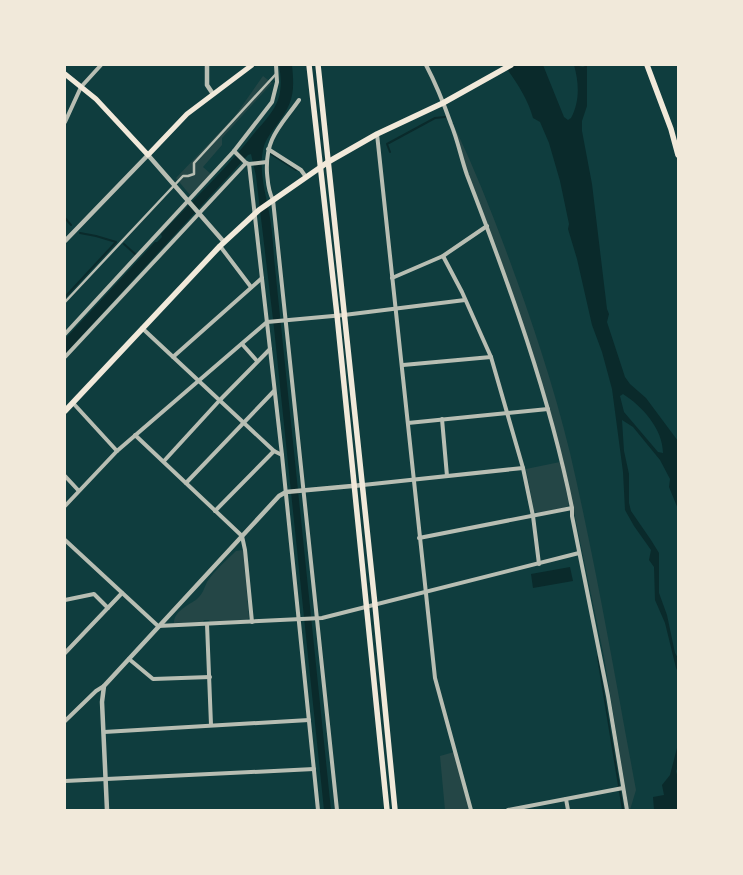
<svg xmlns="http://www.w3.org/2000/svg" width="743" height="875" font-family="Jost,sans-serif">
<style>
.green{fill:#244646}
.water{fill:#0a2a2b;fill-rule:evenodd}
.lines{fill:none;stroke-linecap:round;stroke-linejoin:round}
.stream{stroke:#0a2a2b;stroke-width:2}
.pedestrian{stroke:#b8beb3;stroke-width:2.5}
.minor{stroke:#b8beb3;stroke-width:4}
.tertiary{stroke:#b8beb3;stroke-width:4.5}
.secondary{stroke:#f1e9da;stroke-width:5}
.primary{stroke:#f1e9da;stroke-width:5.5}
.trunk{stroke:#f1e9da;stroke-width:5.5}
</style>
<rect width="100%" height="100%" fill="#0f3d3e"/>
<!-- green -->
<g class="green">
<polygon points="263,76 272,83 222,138 222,145 203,167 211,174 190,195 176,178 235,116"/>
<path d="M456,130c18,38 34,78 49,118 25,67 48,135 65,205 26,112 45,224 66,337l-6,20h-1l-25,-153 -41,-198 -66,-211 -37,-93z"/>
<polygon points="560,462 569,504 567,507 537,513 534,511 526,469"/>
<path d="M243,550l6,68 -2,2 -37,2 -1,-2h-5l-1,2 -29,1c0,-12 15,-18 23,-24 6,-5 7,-11 10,-17 7,-11 20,-22 29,-31z"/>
<polygon points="454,752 469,810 445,810 440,756"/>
</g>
<!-- water -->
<g class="water">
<path d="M279,65h13c3,29 1,38 -16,61 -5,7 -10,13 -12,20 -6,21 1,45 5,66 3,15 4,31 5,46l57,552h-7l-50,-482 -18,-152 -5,-22 -3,1 -183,199v-15l90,-97h2l5,-5 -1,-3c32,-34 66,-66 95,-103 8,-9 18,-20 22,-31 4,-12 3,-24 1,-35z"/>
<path d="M504,65h39l21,52 4,3 3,-2c9,-17 8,-35 3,-53l9,2 4,-2v41l-5,15v10l10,53 15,125 2,5 -2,8 18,55 5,7 16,14 32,43v68l-9,-22 1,-8 -10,-19 -27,-33 -11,-7 2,31 5,23v29l2,8 20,29 8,13v40l8,22 8,38 3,5v14l-2,-4 -11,-45 -10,-23 -1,-33 -5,-7 2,-10 -17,-24 -9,-16 -2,-38 -11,-83 -10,-37 -10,-27 -15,-66 -9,-30 1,-5 -9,-43 -11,-38 -9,-21 -7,-4c-5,-19 -17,-37 -29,-53zM623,394c19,12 40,35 40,59l-5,-1 -34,-40 -4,-16z"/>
<polygon points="570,567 573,581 533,588 531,574"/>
<polygon points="598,656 624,810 622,810 597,657"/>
<polygon points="678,744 678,767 676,771 678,778 678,810 654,810 653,797 664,795 662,785 670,775"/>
</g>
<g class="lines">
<!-- stream -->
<g class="stream">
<polyline points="390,152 387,144 435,118 445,117"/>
<polyline points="271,154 296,170"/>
<polyline points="65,218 71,225"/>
<polyline points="124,244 135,254"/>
<polyline points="65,297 116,242 96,236 80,233"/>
</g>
<!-- pedestrian -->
<polyline class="pedestrian" points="65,302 183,176 188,176 194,174 194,163 276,74"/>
<!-- minor -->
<g class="minor">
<path d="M426,65c10,19 18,39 25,59 7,17 10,34 16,51 42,109 82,219 105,333v8l36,180 19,114"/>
<path d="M299,100c-19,27 -34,38 -32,73 1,10 1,18 6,27l64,610"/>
<polyline points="65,122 81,87 101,65"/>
<polyline points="377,134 435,678 471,810"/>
<polyline points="268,149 301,170 306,177"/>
<polyline points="234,151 246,163"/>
<polyline points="249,164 267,162"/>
<polyline points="220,246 251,287"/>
<polyline points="443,256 462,292 491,357 523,468 533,516 539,564"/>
<polyline points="392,278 443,256 487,226"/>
<polyline points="142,328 274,451 282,455"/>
<polyline points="65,334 234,151 272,102 277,82 276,65"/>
<polyline points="242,344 257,361"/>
<polyline points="65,357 246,163 249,164 282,455 318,810"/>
<polyline points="173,357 262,278"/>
<polyline points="403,365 491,357"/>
<polyline points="73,403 117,451"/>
<polyline points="442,419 447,476"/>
<polyline points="408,423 548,409"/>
<polyline points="135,435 242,536 245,550 252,622"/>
<polyline points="164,461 219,401 270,349"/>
<polyline points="65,476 78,490"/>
<polyline points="186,483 274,391"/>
<polyline points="363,485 523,468"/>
<polyline points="65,506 117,451 267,322 344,315 465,300"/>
<polyline points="215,511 274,451"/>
<polyline points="419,538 572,508"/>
<polyline points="65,540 158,626 322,618 579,553"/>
<polyline points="65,600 94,594 108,608"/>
<polyline points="207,624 211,725"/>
<polyline points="65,653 122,593"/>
<polyline points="129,659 153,679 210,677"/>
<polyline points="65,721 96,691 104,686"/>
<polyline points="104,732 309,720"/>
<polyline points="65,781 314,769"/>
<polyline points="566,799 568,810"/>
<polyline points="508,810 623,788"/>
</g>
<!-- tertiary -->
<g class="tertiary">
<polyline points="207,65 207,85 213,94"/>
<polyline points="65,241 148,155 224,242"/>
<polyline points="107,810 102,702 104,686 279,496 286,492 363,485"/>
</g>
<!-- secondary -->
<polyline class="secondary" points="65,74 96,99 148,155 187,114 252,65"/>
<!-- primary -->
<g class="primary">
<polyline points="647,65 671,129 678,155"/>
<polyline points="65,411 220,246 259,210 328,162 377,134 443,103 511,65"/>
</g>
<!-- trunk -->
<g class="trunk">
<polyline points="309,65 337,315 387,810"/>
<polyline points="318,65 375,605 395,810"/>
</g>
</g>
<!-- border -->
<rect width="743" height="875" fill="none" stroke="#f1e9da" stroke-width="132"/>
</svg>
